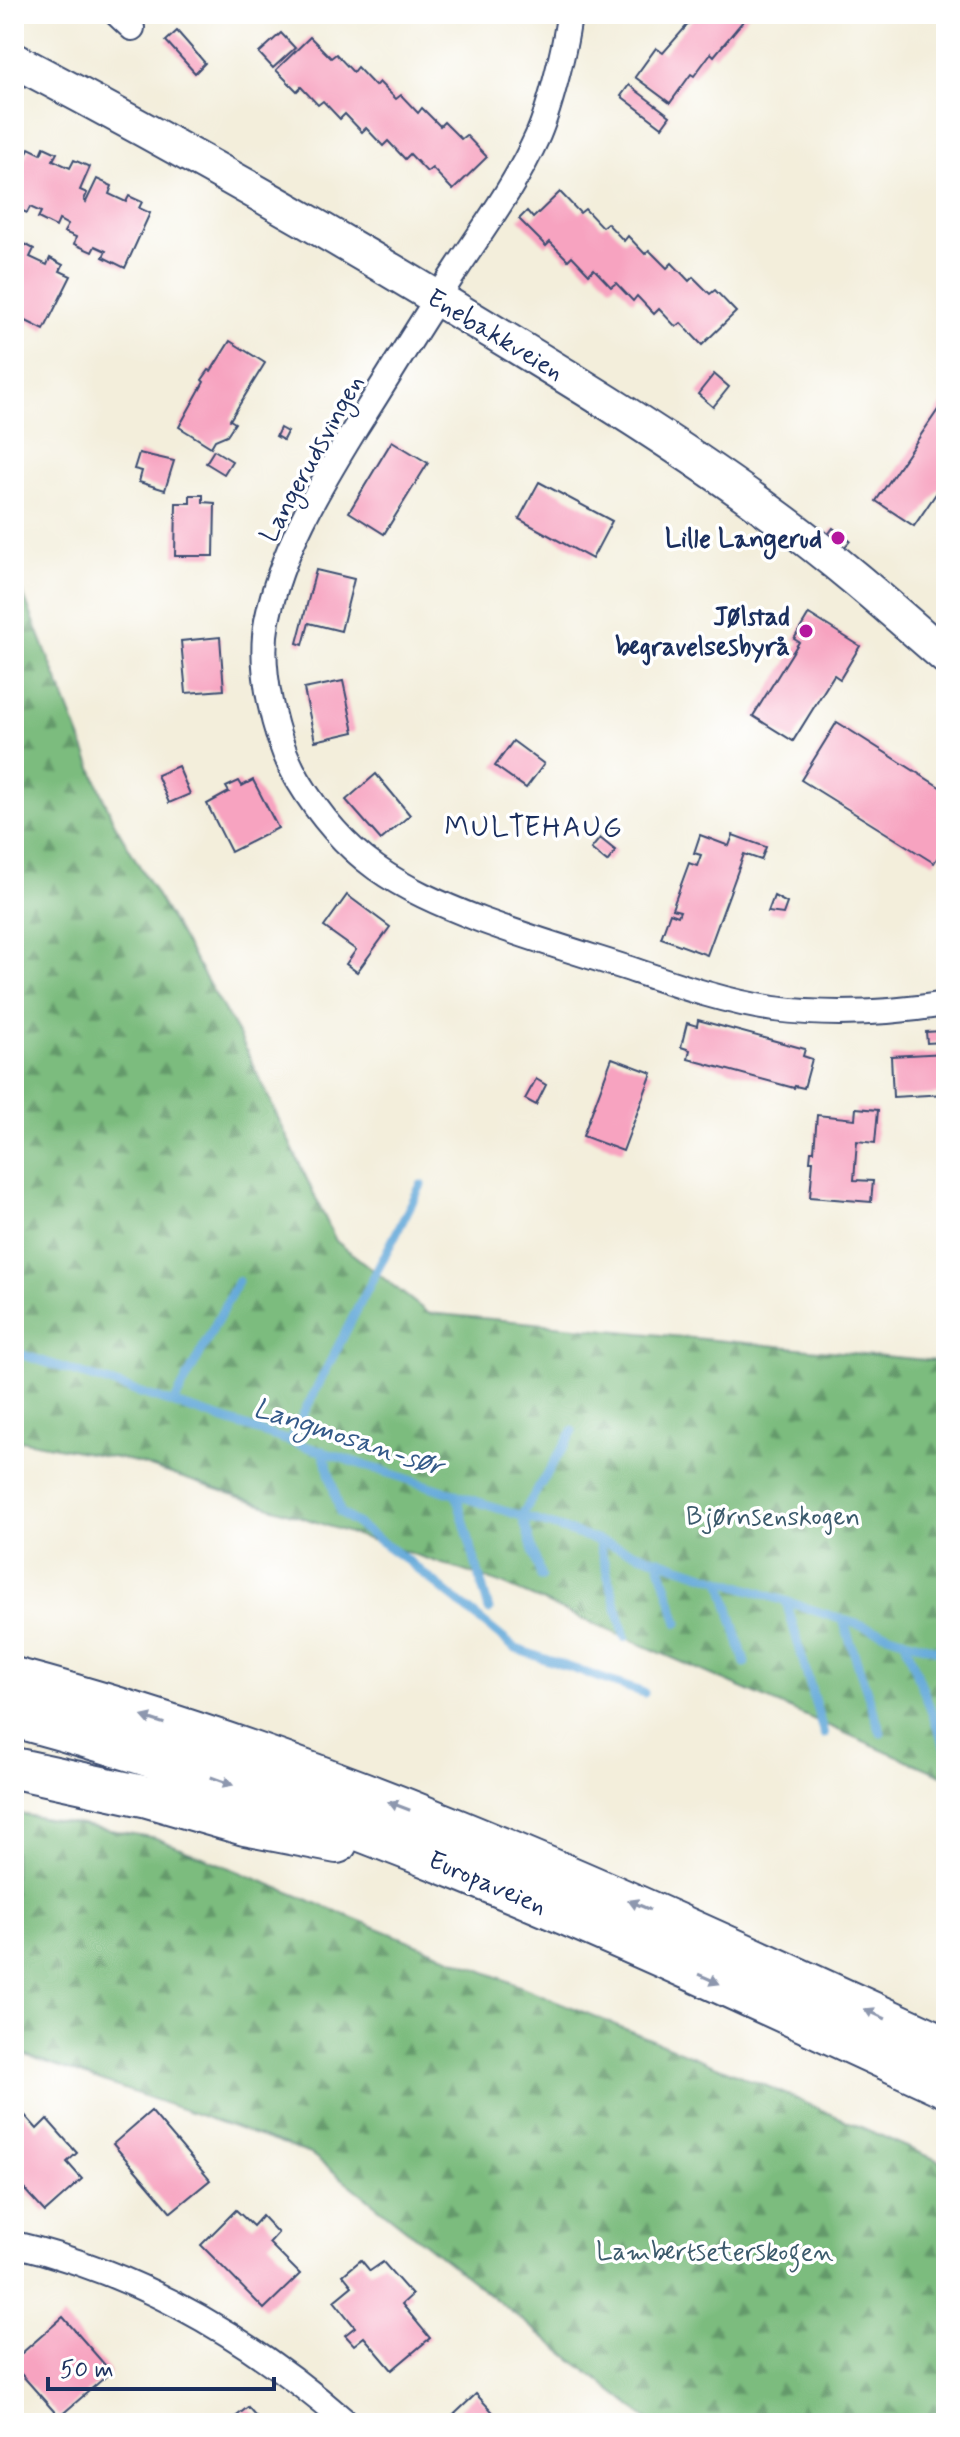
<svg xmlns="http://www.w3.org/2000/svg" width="960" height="2437" font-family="Mynerve,sans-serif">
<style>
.forest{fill:url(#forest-firs);stroke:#4b766e;stroke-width:2}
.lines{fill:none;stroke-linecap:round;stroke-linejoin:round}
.stream{stroke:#63a9d9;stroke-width:9}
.building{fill:#f7a3c0}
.minor-casing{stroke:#3b4c71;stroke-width:28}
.secondary-casing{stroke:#3b4c71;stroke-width:38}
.trunk-casing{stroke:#3b4c71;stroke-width:44}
.minor{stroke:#fff;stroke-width:24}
.secondary{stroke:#fff;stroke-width:34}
.trunk{stroke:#fff;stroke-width:40}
.oneway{fill:#8d97ae}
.poi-dot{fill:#b5179e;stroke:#fff;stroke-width:3}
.labels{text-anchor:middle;stroke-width:7;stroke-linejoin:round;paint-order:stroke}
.street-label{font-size:26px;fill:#1b2f5e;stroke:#fff}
.poi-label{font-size:26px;font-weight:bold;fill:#1b2f5e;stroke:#fff;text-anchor:end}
.park-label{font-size:26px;fill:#3b5a6c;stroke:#fff}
.neighbourhood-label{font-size:28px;letter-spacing:2px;fill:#1b2f5e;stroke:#fff}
.water-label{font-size:28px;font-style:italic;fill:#345a89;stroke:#fff}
</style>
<defs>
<pattern id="forest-firs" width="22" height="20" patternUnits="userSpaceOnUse" patternTransform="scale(2)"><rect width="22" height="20" fill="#7bbc7e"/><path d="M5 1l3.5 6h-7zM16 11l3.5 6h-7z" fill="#64996a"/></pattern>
</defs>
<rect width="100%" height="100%" fill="#fff"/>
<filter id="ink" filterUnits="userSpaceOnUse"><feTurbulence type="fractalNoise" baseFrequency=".0125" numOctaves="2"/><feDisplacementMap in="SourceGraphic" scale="16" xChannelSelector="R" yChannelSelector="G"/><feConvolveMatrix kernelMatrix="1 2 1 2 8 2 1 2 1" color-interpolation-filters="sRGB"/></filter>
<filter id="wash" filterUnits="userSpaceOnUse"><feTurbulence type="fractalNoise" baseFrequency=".006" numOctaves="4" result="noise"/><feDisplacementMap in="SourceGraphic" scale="32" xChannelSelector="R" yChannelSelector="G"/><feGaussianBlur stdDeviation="1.8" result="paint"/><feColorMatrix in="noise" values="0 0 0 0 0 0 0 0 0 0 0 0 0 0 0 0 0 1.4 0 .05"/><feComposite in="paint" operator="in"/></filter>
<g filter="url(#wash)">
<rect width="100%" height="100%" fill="#f3eedb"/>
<!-- forest -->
<g class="forest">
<polygon points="14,571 113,821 240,1037 336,1241 428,1313 946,1362 946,1777 500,1583 132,1461 14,1439"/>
<polygon points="14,1813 156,1838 778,2091 946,2164 946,2423 653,2423 311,2154 14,2051"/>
</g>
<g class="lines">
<!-- stream -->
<g class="stream">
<polyline points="14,1352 946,1653"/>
<polyline points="174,1403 238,1281"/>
<polyline points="290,1440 421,1185"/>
<polyline points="323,1451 340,1512 408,1561 516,1649 644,1693"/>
<polyline points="456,1494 489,1610"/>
<polyline points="598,1540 625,1637"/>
<polyline points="658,1559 678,1623"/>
<polyline points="541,1577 522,1515 573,1431"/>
<polyline points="721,1580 745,1663"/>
<polyline points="786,1601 824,1734"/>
<polyline points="843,1620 881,1733"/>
<polyline points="904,1639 946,1750"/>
</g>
</g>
<g id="blocks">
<!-- building -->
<g class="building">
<polygon points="697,14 749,14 714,56 711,53 694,76 691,74 670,103 635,77 656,48 663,53"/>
<polygon points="177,31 205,63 195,73 166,41"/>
<polygon points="281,33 295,48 273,68 259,53"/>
<polygon points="310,37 331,58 336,54 353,72 357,67 375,86 379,82 396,99 401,95 418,113 422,108 440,126 444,122 461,139 466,135 487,157 453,190 432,168 427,172 410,154 405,159 388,141 383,146 366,128 362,132 345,114 340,119 323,101 318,105 301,87 297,91 276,70"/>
<polygon points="629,85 670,116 662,127 621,96"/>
<polygon points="44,147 57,153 53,160 70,168 74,160 90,167 80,190 87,193 84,200 86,202 97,179 112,186 109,194 126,202 129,196 142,202 139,208 150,213 125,268 103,257 106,251 95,246 92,252 74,244 76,237 64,232 68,225 59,220 56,227 38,218 41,212 30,207 27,213 14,207 14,182 29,148 41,154"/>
<polygon points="560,192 580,213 585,209 602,227 607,223 624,241 628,236 645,254 649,250 667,268 672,263 689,281 693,277 710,294 715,290 736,312 702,345 681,323 676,327 659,309 654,314 637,296 633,301 616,283 611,287 594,269 589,274 572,256 568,260 550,242 546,246 519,219 527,211 533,218"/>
<polygon points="19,241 34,249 30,257 47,265 50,258 63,265 60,271 71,276 44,330 22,319 25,313 14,307 14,251"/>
<polygon points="230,341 265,363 230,420 235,423 227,435 215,440 211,447 179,427 204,382 202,380 209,370 211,371"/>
<polygon points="714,374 729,387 713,407 698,394"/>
<polygon points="946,398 946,479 914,526 876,501"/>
<polygon points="280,428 287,432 283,440 276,436"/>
<polygon points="392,441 428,463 384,534 349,512"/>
<polygon points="214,450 232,461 224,474 206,463"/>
<polygon points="139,453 174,461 165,490 139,482 142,471 134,469"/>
<polygon points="539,482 612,521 592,559 519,519"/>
<polygon points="190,495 203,495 203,502 215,503 214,556 175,556 176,503 190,503"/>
<polygon points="833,528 850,541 843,549 827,536"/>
<polygon points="316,570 354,579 341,631 309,623 303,645 297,643"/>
<polygon points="809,614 860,646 840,679 834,675 793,741 753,716 799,642 794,639"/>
<polygon points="220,637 224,690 186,693 181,641"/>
<polygon points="343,681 354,732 315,741 304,689"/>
<polygon points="837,722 946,791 946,844 934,863 801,780"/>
<polygon points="513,741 544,764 526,788 495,766"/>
<polygon points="178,766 190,794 169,803 157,775"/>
<polygon points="376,774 410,815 381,840 346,800"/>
<polygon points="253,780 278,828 231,852 207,804 229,792 226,787 239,781 242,786"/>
<polygon points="700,835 729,846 733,835 766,847 761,860 744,854 707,955 661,938 670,913 678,916 680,911 672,909 689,863 697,866 701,855 694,853"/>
<polygon points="600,838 616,851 607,862 591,849"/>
<polygon points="347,895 390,927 357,972 346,964 356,950 324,927"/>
<polygon points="774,896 787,903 783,914 768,912"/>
<polygon points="698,1020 805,1049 803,1056 812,1059 804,1088 795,1086 794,1088 688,1059 690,1050 681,1047 687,1023 697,1026"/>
<polygon points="942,1031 943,1042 927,1043 926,1032"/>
<polygon points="946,1053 946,1094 893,1097 891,1056"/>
<polygon points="612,1058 652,1073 623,1151 583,1136"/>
<polygon points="536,1079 546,1085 536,1105 525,1099"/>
<polygon points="856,1108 878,1110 875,1143 857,1141 854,1180 873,1181 871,1202 810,1197 813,1161 810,1161 811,1151 814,1151 817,1115 855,1119"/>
<polygon points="151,2111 210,2180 171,2212 113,2144"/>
<polygon points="22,2112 37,2129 47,2119 77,2153 67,2162 82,2179 45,2212 14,2178 14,2119"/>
<polygon points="236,2210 253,2226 262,2216 278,2233 269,2243 300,2274 264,2309 201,2245"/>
<polygon points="361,2260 370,2271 383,2262 412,2295 402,2304 430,2338 392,2370 364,2337 354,2345 345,2335 355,2327 334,2301 352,2286 343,2275"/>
<polygon points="63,2317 111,2372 59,2417 14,2366 14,2360"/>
<polygon points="476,2394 503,2423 445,2423"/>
<polygon points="248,2407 262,2423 228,2423"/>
</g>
</g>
</g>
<g filter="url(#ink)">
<use href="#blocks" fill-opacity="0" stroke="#3b4c71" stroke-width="2"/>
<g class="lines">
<defs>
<g id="minor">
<polyline points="117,14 132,28"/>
<path d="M569,14c-3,31 -19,93 -31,121 -22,49 -53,91 -82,135 -35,52 -67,106 -101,159 -37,60 -74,122 -88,192 -9,47 7,118 31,159 48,80 98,107 183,140 49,18 99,33 149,49 47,16 95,33 144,40 56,7 116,4 172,-5"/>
<path d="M14,2244c125,29 237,95 333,179"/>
</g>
<path id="secondary" d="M14,60c143,75 284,154 423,238 116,70 232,139 341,220 59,43 113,91 168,139"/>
<g id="trunk">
<path d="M14,1678c325,86 628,229 932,368"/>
<path d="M14,1717c324,86 629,230 932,370"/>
<polyline points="14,1768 148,1797 245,1825 337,1843"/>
</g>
</defs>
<!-- minor casing -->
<use href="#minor" class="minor-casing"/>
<!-- secondary casing -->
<use href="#secondary" class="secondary-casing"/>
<!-- trunk casing -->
<use href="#trunk" class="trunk-casing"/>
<!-- minor -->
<use href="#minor" class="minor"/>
<!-- secondary -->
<use href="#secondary" class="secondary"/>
<!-- trunk -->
<use href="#trunk" class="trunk"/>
</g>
<!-- one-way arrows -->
<defs><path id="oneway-solid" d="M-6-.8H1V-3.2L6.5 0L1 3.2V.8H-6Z" transform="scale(2)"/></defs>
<g class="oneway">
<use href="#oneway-solid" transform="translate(153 1720) rotate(-162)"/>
<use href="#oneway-solid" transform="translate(222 1781) rotate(20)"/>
<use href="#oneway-solid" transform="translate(399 1806) rotate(-159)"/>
<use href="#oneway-solid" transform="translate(639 1905) rotate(-157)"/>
<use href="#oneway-solid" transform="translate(709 1979) rotate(24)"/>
<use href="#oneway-solid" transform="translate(875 2014) rotate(-155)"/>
</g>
</g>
<!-- markers -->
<g class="poi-dot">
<circle cx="838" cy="538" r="8"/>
<circle cx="806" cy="631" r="8"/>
</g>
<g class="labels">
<!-- street labels -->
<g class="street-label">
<text transform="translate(496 334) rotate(31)" y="9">Enebakkveien</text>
<text transform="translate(311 458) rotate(-61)" y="9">Langerudsvingen</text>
<text transform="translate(488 1882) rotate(23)" y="9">Europaveien</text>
</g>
<!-- poi labels -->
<g class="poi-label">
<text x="822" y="547">Lille Langerud</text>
<text x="790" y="625">Jølstad<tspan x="790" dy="30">begravelsesbyrå</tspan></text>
</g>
<!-- park labels -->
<g class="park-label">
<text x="773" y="1525">Bjørnsenskogen</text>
<text x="715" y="2260">Lambertseterskogen</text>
</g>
<!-- neighbourhood labels -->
<g class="neighbourhood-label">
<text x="534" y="836">MULTEHAUG</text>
</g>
<!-- water labels -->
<g class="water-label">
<text transform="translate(349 1436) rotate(18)" y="10">Langmosan-sør</text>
</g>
</g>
<!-- margin -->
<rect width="960" height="2437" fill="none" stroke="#fff" stroke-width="48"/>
<!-- scale -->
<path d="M48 2377v12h226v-12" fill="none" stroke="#1b2f5e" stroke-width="4"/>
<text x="60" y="2377" font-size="24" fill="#1b2f5e" stroke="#ffffff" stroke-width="6" paint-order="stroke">50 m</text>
</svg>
